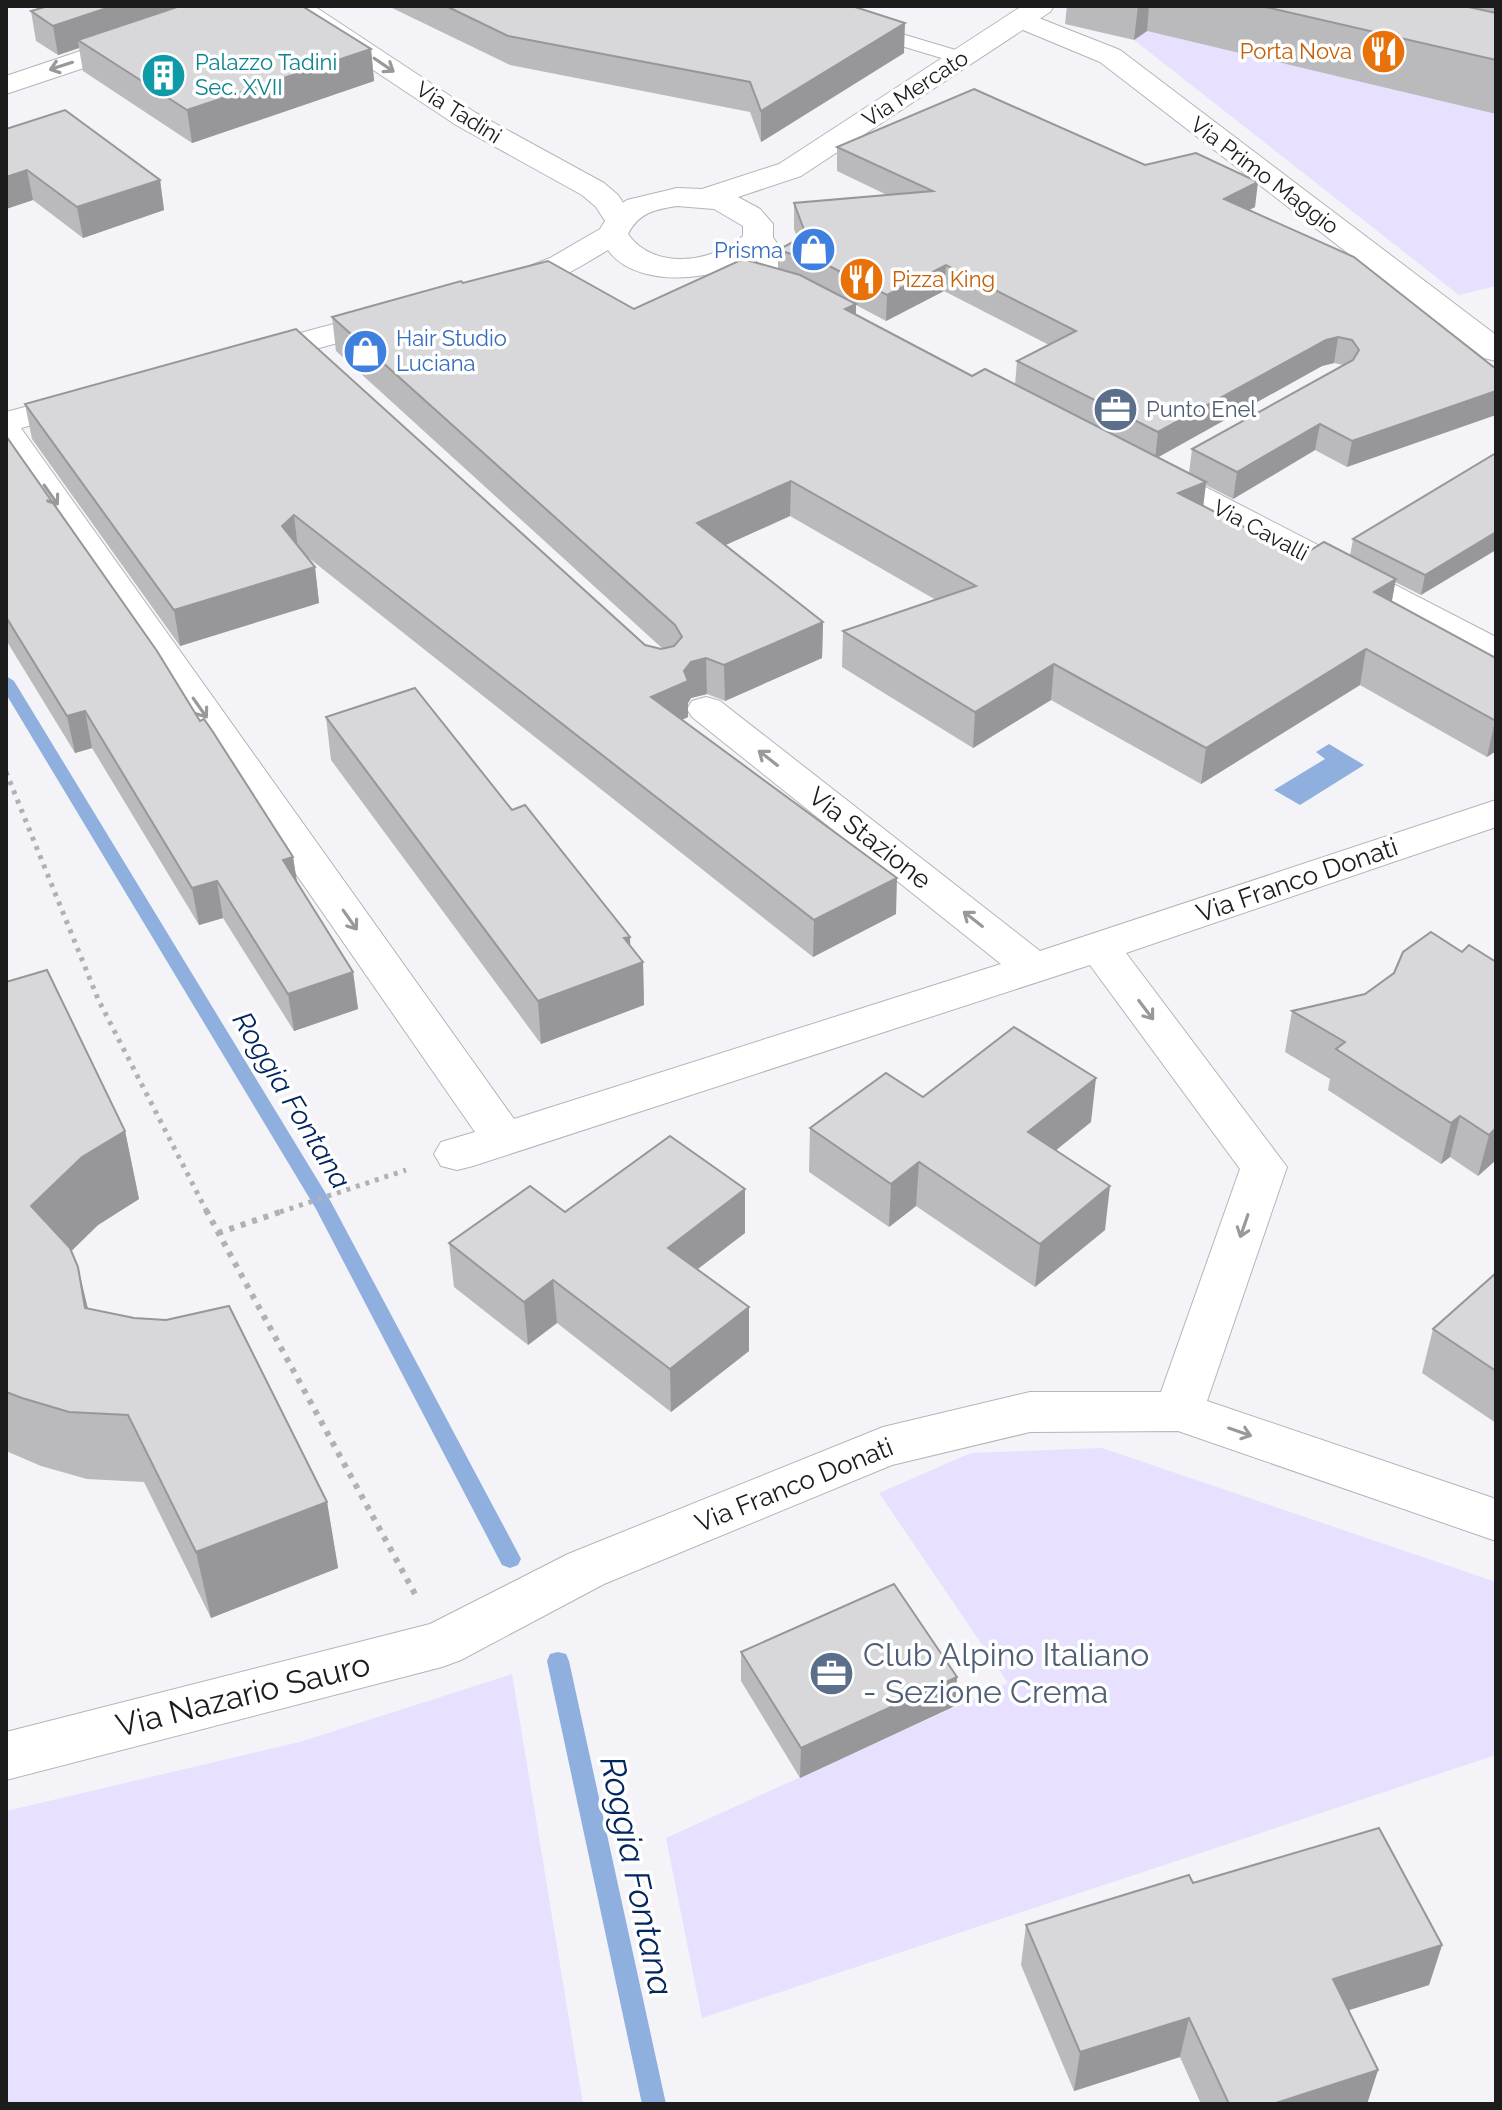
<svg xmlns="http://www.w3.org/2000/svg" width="1502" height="2110" font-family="Raleway,sans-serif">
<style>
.green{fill:#e7e0fe}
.water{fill:#8fafdf}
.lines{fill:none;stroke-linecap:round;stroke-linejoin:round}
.stream{fill:#8fafdf;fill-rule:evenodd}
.lane-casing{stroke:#b5b5b8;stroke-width:2}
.street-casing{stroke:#b5b5b8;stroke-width:2}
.secondary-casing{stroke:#b5b5b8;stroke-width:2}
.path-far1{stroke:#b1b1b4;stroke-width:5;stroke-dasharray:4 6;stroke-linecap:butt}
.path{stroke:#b1b1b4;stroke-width:6;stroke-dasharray:5 7;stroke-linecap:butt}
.lane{fill:#fff;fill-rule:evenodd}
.street{fill:#fff;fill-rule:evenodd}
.secondary{fill:#fff;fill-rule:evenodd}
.wall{fill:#bab9bb;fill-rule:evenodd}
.shaded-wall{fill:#979699}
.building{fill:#d8d7da;stroke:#979699;stroke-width:2}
.oneway{stroke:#999}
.labels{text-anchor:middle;stroke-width:7;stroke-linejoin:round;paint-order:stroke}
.far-food-label{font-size:22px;fill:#c56008;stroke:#fff;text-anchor:end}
.far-culture-label{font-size:22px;fill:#0d838f;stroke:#fff;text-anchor:start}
.far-street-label{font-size:22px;fill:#1c1c1d;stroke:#fff}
.far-shop-label{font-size:22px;fill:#366cbe;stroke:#fff;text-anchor:end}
.far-service-label{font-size:22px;fill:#4e5e75;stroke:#fff;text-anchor:start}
.street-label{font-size:26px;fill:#1c1c1d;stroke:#fff}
.water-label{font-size:28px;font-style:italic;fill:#022760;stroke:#fff}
.near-service-label{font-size:32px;fill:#4e5e75;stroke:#fff;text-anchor:start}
.near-street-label{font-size:32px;fill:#1c1c1d;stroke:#fff}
.near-water-label{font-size:34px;font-style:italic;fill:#022760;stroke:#fff}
</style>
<rect width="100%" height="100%" fill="#f4f3f7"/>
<!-- green -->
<g class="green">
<polygon points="1147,31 1496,114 1496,286 1459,295 1134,40"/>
<polygon points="1102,1448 1496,1582 1496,1755 702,2018 666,1838 1008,1683 879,1493 971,1453"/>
<polygon points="512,1674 583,2104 6,2104 6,1811 300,1742"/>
</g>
<!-- water -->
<polygon class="water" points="1329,744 1364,765 1300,805 1274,790 1325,759 1316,752"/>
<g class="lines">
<!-- stream -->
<g class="stream">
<polygon points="6,676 14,681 331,1202 518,1553 521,1559 518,1565 510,1568 502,1565 316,1209 6,694"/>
<polygon points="558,1652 566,1654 569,1661 666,2104 642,2104 547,1661 550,1654"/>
</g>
<defs>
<polygon id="lane" points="779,6 808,6 969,54 972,58 962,64 955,62 781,10"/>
<g id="street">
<polygon points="214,6 255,6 251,12 6,94 6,76"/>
<polygon points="282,6 314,6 476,113 604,183 618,195 633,218 629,224 618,227 607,224 596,207 582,195 456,125 286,12"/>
<polygon points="1021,11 1120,50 1496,335 1496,361 1484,358 1100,62 1011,25 1007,19 1011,13"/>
<path d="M758,230l11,2 26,36 33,31 -5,7c-36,9 -63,-41 -80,-67l4,-7z"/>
<polygon points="6,421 18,424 514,1119 1001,964 692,717 687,709 692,701 706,697 720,701 1040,951 1496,800 1496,827 1126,953 1287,1167 1207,1401 1496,1499 1496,1541 1178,1431 1030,1432 892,1465 604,1584 461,1660 442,1667 6,1780 6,1732 430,1624 568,1554 883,1427 1030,1392 1161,1392 1240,1169 1090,965 473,1166 457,1170 441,1166 434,1154 441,1142 475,1132 6,456"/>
<polygon points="1151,462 1163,465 1496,637 1496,663 1483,660 1139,479 1134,472 1139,465"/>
</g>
<g id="secondary">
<path d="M1022,6h32l-4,6 -249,164 -63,21 22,12 13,15v15c-28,41 -134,56 -165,11 -27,16 -85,53 -116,45l-5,-7 5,-7 58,-23 50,-29 12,-19 15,-10 50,-12 25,1 77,-25zM677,206l37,3 29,17v10c-31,27 -89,35 -115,-2 10,-21 28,-25 49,-28z"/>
<polygon points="390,309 401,312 406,319 401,326 252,366 240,363 236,356 240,349"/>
<polygon points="85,391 97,394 102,401 97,408 6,432 6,412"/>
</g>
</defs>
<!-- lane casing -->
<use href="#lane" class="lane-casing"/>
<!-- street casing -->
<use href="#street" class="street-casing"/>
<!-- secondary casing -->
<use href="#secondary" class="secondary-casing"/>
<!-- path-far1 -->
<g class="path-far1">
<polyline points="6,772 98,999 207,1212"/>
<polyline points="280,1212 406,1170"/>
</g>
<!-- path -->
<g class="path">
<polyline points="206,1210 415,1594"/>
<polyline points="218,1233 286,1210"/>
</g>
<!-- lane -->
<use href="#lane" class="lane"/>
<!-- street -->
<use href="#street" class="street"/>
<!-- secondary -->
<use href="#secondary" class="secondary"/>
</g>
<!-- wall -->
<g class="wall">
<polygon points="388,6 852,6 904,53 761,142 750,112 510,65"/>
<polygon points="1067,6 1261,6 1496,60 1496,114 1147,31 1134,40 1065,24"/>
<polygon points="1261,6 1496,6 1496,60"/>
<polygon points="31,11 371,49 374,81 192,143 83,71 79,48 58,55 36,41"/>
<polygon points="6,129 160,180 164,210 83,238 33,200 6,209"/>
<path d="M837,147l308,18 110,42 -6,3 247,159 -149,98 -32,-17 -82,49 -27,-14 -3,21 98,50h49l3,-17 143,-86 -75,142 -26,-13 -3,19 104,57v93l-9,6 -127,-72 -159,99 -150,-84 -78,48 -131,-81 1,-36 93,-31 -146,-84 -65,29 98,77 -1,36 -97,43 -18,-7 -16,4 -3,5v14l-6,3 214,194 -83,43 -508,-402 10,12 4,36 -139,43 -148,-207 -7,-35 620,241 18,4 -327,-298 -4,-34 131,-34 171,26 144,-40v-19l20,-10 -4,-11v-26l93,-8 -50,-24zM944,291l105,54 -32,16 -2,24 -43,-9 -116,-61v-10l30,16zM1334,363l9,2 -151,84 -3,24 -32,-16 165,-91z"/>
<polygon points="6,436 293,857 297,883 353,972 358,1009 294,1031 223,918 199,925 92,748 75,753 6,640"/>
<polygon points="326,717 631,947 643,962 644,1005 541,1044 331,760"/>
<polygon points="1431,932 1496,1160 1478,1176 1450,1157 1441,1164 1328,1090 1330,1079 1285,1052 1292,1011 1365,994 1394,973"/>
<polygon points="6,982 125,1131 139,1199 98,1225 71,1251 88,1309 327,1502 338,1568 211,1618 144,1482 87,1479 41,1466 6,1451"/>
<polygon points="923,1097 1091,1122 1055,1150 1105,1230 1035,1287 916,1206 889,1227 809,1172 810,1128"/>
<polygon points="565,1212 745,1233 697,1269 749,1351 671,1412 557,1323 528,1345 454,1287 449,1243"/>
<polygon points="1496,1273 1496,1423 1422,1373 1433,1329"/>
<polygon points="741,1652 957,1677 955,1706 800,1778 741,1681"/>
<polygon points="1193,1883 1442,1945 1429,1985 1348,2010 1378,2070 1367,2104 1201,2104 1180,2057 1074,2091 1021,1965 1026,1925"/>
</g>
<!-- shaded-wall -->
<g class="shaded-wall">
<polygon points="113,6 205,6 78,40 79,48 58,55 53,26"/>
<polygon points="1138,6 1149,6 1147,31 1134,40"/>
<polygon points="905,23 904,53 761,142 761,111"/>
<polygon points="371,49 374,81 192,143 187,110"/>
<polygon points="27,170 33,200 6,209 6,177"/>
<polygon points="160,180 164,210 83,238 77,207"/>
<polygon points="1258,182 1255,207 1221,224 1224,199"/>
<polygon points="946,265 944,291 886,321 887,295"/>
<polygon points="856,304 855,337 845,309"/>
<polygon points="1338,337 1334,363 1322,366 1155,459 1158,432 1326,340"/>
<polygon points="1496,391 1496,415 1347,467 1352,441"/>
<polygon points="1320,424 1315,450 1233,499 1237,472"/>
<polygon points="791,481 790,516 697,558 697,523"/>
<polygon points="1206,482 1202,517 1178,493"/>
<polygon points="294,515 298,550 282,526"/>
<polygon points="1496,532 1496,550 1421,595 1425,575"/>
<polygon points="315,567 319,603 180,646 174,610"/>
<polygon points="1396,579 1389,615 1374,592"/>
<polygon points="823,622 822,658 725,701 724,665"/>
<polygon points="1366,649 1360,685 1201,784 1206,748"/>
<polygon points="706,658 707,694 691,698 688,703 688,717 652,733 651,697 684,671 691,662"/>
<polygon points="1054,664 1051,700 973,748 975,712"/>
<polygon points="85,711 92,748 75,753 67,716"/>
<polygon points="1496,721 1496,751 1487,757 1495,721"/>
<polygon points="293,857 299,894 283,860"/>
<polygon points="897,878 896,914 813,957 814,920"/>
<polygon points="217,881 223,918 199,925 192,888"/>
<polygon points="630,937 631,966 643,962 644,1005 541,1044 538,1001 624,938"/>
<polygon points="353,972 358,1009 294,1031 288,994"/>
<polygon points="1096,1078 1091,1122 1024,1176 1028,1132"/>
<polygon points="1460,1116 1450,1157 1441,1164 1451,1123"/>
<polygon points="1496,1128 1496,1160 1478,1176 1489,1135"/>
<polygon points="125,1131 139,1199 98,1225 48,1274 31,1206 82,1157"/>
<polygon points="919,1162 916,1206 889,1227 891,1184"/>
<polygon points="1110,1186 1105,1230 1035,1287 1040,1244"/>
<polygon points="745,1189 745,1233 669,1291 668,1248"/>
<polygon points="78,1267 94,1334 85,1308"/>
<polygon points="553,1280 557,1323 528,1345 524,1302"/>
<polygon points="749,1307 749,1351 671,1412 670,1369"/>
<polygon points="327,1502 338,1568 211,1618 196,1552"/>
<polygon points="957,1677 955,1706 800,1778 801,1748"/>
<polygon points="1442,1945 1429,1985 1321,2019 1333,1979"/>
<polygon points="1189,2018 1180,2057 1074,2091 1080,2052"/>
<polygon points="1378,2070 1367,2104 1273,2104"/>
</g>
<!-- building -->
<g class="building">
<polygon points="48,6 113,6 53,26 31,11"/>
<polygon points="180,6 302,6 371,49 187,110 78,40"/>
<polygon points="446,6 852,6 905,23 761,111 750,82 508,36"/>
<polygon points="1261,6 1464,6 1496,13 1496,60"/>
<polygon points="974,89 1145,165 1196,153 1258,182 1224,199 1354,257 1496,369 1496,391 1352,441 1320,424 1237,472 1192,449 1353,360 1359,350 1352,340 1338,337 1326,340 1158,432 1017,361 1076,331 946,265 887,295 825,264 778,250 806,235 794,203 933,191 837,147"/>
<polygon points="65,110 160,180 77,207 27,170 6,177 6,129"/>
<polygon points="743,259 800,275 856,304 845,309 972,376 985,369 1206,482 1178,493 1301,556 1324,542 1396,579 1374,592 1496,658 1496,721 1366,649 1206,748 1054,664 975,712 843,631 976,586 791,481 697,523 823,622 724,665 706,658 691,662 684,671 688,681 651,697 897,878 814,920 294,515 282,526 315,567 174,610 25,404 296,329 645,645 661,649 674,646 682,637 675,625 332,317 461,281 463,283 548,261 634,309"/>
<polygon points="6,436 157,651 200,721 204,719 213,732 293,857 283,860 353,972 288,994 217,881 192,888 85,711 67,716 6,617"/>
<polygon points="1496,453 1496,532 1425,575 1353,539"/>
<polygon points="415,688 512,810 525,805 630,937 624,938 643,962 538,1001 326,717"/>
<polygon points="1431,932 1462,952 1469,945 1496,962 1496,1128 1489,1135 1460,1116 1451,1123 1336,1049 1345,1042 1292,1011 1365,994 1394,973 1403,952"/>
<polygon points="47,970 125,1131 82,1157 31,1206 70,1248 78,1267 85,1308 134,1318 166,1320 229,1306 327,1502 196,1552 128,1415 69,1412 22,1398 6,1392 6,982"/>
<polygon points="1014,1027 1096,1078 1028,1132 1110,1186 1040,1244 919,1162 891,1184 810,1128 886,1073 923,1097"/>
<polygon points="670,1136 745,1189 668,1248 749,1307 670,1369 553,1280 524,1302 449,1243 530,1186 565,1212"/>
<polygon points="1496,1273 1496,1371 1433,1329"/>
<polygon points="894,1584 957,1677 801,1748 741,1652"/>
<polygon points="1379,1828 1442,1945 1333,1979 1378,2070 1273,2104 1229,2104 1189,2018 1080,2052 1026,1925 1189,1875 1193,1883"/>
</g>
<!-- one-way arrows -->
<defs><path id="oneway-shaft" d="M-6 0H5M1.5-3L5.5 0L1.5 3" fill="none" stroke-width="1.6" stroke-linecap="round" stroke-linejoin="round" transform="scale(2)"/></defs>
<g class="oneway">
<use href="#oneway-shaft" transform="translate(384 65) rotate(34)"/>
<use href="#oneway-shaft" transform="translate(61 66) rotate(162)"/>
<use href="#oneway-shaft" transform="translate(51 495) rotate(55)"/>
<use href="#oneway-shaft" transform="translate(200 708) rotate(55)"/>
<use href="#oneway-shaft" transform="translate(768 758) rotate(-142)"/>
<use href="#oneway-shaft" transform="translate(973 919) rotate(-142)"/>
<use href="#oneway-shaft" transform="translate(350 920) rotate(55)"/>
<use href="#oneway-shaft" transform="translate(1146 1010) rotate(53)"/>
<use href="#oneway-shaft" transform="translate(1244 1226) rotate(109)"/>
<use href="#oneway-shaft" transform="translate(1240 1432) rotate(19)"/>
</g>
<!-- icons -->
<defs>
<symbol id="restaurant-disc" viewBox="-11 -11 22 22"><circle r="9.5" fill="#e8710a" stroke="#fff"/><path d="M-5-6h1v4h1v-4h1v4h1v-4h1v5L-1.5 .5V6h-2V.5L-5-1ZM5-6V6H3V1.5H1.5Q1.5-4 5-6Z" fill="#fff"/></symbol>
<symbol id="building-disc" viewBox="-11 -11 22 22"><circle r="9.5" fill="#0f9aa8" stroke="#fff"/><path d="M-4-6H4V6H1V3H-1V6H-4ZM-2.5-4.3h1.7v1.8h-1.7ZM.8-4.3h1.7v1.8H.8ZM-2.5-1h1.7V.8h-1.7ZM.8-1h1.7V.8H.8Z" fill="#fff"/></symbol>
<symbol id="shop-disc" viewBox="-11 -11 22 22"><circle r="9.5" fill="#3f7fe0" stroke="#fff"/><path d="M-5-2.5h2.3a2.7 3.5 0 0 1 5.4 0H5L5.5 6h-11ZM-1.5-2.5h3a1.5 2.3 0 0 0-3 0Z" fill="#fff"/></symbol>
<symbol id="office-disc" viewBox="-11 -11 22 22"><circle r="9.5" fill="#5c6f8a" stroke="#fff"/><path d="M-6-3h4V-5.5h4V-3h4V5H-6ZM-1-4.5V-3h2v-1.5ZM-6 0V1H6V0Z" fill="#fff"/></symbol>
</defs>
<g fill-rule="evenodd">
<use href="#restaurant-disc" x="1358" y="26" width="51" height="51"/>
<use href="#building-disc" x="138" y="50" width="51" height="51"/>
<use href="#shop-disc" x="788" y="224" width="51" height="51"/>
<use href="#restaurant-disc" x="836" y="254" width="51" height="51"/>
<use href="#shop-disc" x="340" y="326" width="51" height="51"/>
<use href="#office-disc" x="1090" y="384" width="51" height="51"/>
<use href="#office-disc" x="806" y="1648" width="51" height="51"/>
</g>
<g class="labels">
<!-- far-food labels -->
<g class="far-food-label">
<text x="1352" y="59">Porta Nova</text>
<text x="892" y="287" text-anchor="start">Pizza King</text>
</g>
<!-- far-culture labels -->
<g class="far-culture-label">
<text x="195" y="70">Palazzo Tadini<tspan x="195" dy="25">Sec. XVII</tspan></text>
</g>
<!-- far-street labels -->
<g class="far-street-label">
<text transform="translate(915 88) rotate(-33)" y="8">Via Mercato</text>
<text transform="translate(459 112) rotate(32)" y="8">Via Tadini</text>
<text transform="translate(1265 175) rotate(37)" y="8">Via Primo Maggio</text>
<text transform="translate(1261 530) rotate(28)" y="8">Via Cavalli</text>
</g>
<!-- far-shop labels -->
<g class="far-shop-label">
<text x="783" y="258">Prisma</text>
<text x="396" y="346" text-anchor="start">Hair Studio<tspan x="396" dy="25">Luciana</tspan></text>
</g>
<!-- far-service labels -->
<g class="far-service-label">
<text x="1146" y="417">Punto Enel</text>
</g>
<!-- street labels -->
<g class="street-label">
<text transform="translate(870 838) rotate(38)" y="9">Via Stazione</text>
<text transform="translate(1297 880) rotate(-19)" y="9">Via Franco Donati</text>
<text transform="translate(794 1485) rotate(-22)" y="9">Via Franco Donati</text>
</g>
<!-- water labels -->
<g class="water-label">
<text transform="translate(292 1100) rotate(59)" y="10">Roggia Fontana</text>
</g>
<!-- near-service labels -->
<g class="near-service-label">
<text x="863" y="1666">Club Alpino Italiano<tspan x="863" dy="37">- Sezione Crema</tspan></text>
</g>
<!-- near-street labels -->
<g class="near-street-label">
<text transform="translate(243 1695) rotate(-14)" y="11">Via Nazario Sauro</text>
</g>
<!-- near-water labels -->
<g class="near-water-label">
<text transform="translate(637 1876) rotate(78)" y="12">Roggia Fontana</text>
</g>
</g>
<!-- border -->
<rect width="1502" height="2110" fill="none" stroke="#1c1c1d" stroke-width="16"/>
</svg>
